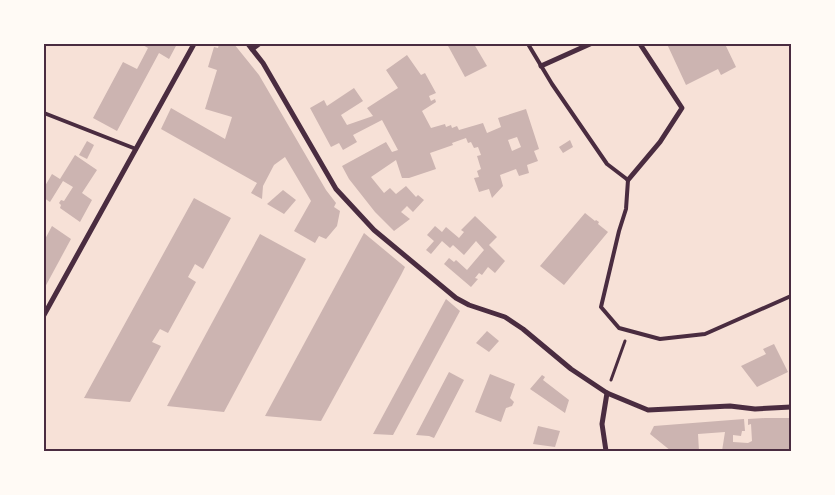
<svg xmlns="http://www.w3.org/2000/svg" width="835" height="495" font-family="Jost,sans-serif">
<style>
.building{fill:#ccb4b1;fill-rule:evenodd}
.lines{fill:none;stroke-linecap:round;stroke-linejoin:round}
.path{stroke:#4a2c40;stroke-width:3}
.service{stroke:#4a2c40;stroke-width:4}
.minor{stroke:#4a2c40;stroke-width:5}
.neatline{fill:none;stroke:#4a2c40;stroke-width:2}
</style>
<rect width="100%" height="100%" fill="#f7e1d7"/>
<!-- building -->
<g class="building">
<polygon points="141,44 177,44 169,59 159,53 117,131 93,118 123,62 137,69 148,48"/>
<polygon points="219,44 234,44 259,75 326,190 336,203 334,207 340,211 337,226 326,239 319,236 315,243 294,231 311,201 285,157 274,165 263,186 262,199 251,193 257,183 161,129 171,108 225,139 232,117 205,109 217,70 208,67 214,47 218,48"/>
<polygon points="447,44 474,44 487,66 465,77"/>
<polygon points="667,44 725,44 736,67 721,75 718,69 686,85"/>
<path d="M407,55l14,20 4,-2 11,20 -7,3 2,5 4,-2 1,3 -14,9 9,17 14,-4 1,3 5,-2 1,3 5,-2 2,4 24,-7 4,10 14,-6 -3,-9 28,-9 13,40 -5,2 4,10 -11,4 2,8 -10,3 -3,-7 -16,6 3,11 -11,12 -3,-9 -10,3 -5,-14 5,-1 -2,-6 4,-2 -4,-13 4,-1 -3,-8 -4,1 -3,-6 -3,1 -2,-5 -14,5 1,2 -23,8 6,16 -27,9h-7l-6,-18 -25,17 13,16 6,-5 6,6 10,-8 10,11 2,-2 6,5 -11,12 -6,-6 -6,6 9,7 -16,12 -19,-19 -26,-33 -7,-13 44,-24 6,10 6,-2 -16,-30 -29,15 4,7 -14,8 -4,-7 -8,4 -21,-39 14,-8 3,6 27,-18 9,13 -22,14 6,10 26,-9 -6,-8 31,-20 -12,-18zM517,137l4,10 -9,4 -4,-11z"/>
<polygon points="570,140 573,147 563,153 559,147"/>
<polygon points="87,141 94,145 87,159 79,155"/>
<polygon points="75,155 97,170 82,193 92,200 80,222 60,208 61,205 59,203 61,200 64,201 73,187 63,181 50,202 44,198 44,185 45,186 52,174 60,179"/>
<polygon points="283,190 296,200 284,214 267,204"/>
<polygon points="194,198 231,218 203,269 195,264 188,277 196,282 168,333 160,329 152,342 161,346 130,402 84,398"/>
<polygon points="585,213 595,221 596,220 599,222 598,224 608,232 564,285 540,266"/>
<polygon points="475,216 497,237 489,245 505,261 495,273 488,267 482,275 479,273 475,278 478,279 471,287 444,264 449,258 454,262 456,260 467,270 484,250 476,241 464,255 453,245 450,248 442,241 431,254 426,250 434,241 427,235 435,226 442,232 446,227 459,238 464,232 461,230"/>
<polygon points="52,226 71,239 44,289 44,241"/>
<polygon points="364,233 405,267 401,275 321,421 265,416"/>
<polygon points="260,234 306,259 224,412 167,406"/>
<polygon points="446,299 460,311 393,435 373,434"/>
<polygon points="487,331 499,341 489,352 476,343"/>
<polygon points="774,344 788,372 757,387 741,366 766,354 763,349"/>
<polygon points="449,372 464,380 434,438 429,436 416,435"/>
<polygon points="490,374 515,384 510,398 514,402 512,406 506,408 501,422 475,412"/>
<polygon points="542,375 545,377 543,380 569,400 565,413 530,389"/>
<polygon points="765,418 791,418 791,451 722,451 725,432 698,434 699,451 671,451 650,434 654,426 744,419 745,431 742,431 741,436 733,435 733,442 748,443 752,441 751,424 748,425 748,419"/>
<polygon points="538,426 560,431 555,447 533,444"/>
</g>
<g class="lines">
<!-- path -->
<polyline class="path" points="611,380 625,341"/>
<!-- service -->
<g class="service">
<polyline points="528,44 552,84 607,164 628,180 626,209 619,231 601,307 619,328 660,339 705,334 791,296"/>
<polyline points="44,113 136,149"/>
</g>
<!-- minor -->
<g class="minor">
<polyline points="248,44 263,63 336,189 374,230 456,298 469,305 505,317 523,329 571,369 607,393 648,410 730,406 755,409 791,407"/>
<polyline points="252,49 259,44"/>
<polyline points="541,66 590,44"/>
<polyline points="628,180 660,142 682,108 640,44"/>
<polyline points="44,315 194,44"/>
<polyline points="606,451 602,424 607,393"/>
</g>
</g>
<!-- border -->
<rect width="835" height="495" fill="none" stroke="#fffaf5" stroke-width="90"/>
<rect x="45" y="45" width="745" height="405" class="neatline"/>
</svg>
